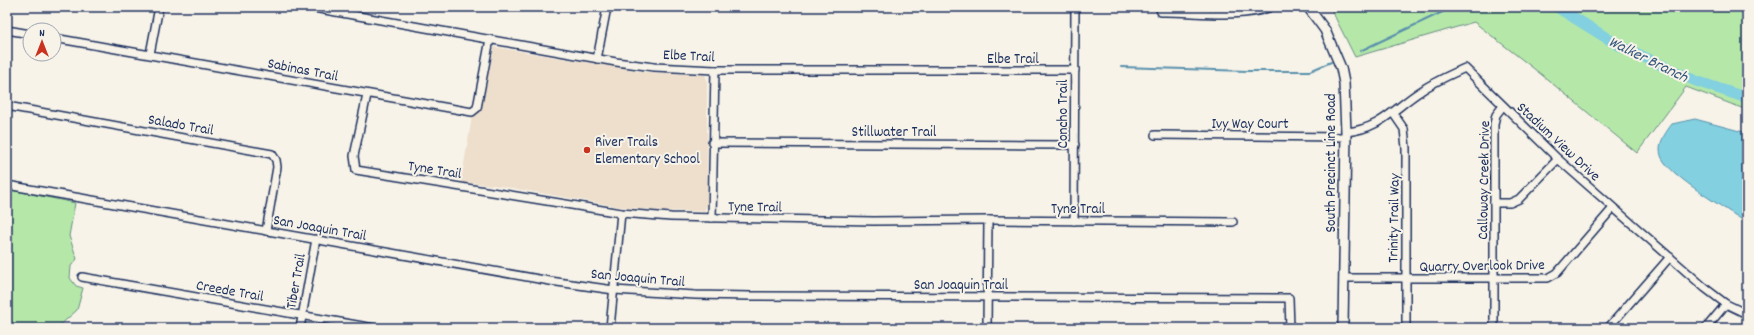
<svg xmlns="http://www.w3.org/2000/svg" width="1754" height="335" font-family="Dekko,sans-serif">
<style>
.built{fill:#eedecc}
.green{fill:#b5e8a8;stroke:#688c83}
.water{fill:#82d0e0;stroke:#5990ac}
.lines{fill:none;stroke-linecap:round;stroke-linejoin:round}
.stream{stroke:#5990ac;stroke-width:2}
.river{stroke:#82d0e0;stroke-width:11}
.minor-casing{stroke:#1b2f5e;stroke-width:10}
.major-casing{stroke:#1b2f5e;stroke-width:12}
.minor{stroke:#f7f3e8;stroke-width:7}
.major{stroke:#f7f3e8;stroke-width:9}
.poi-dot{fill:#c8321e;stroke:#f7f3e8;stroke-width:1.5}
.labels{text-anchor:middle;stroke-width:4;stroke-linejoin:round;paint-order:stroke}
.street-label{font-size:15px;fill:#1b2f5e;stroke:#f7f3e8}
.poi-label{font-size:15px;fill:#1b2f5e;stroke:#f7f3e8;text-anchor:start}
.water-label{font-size:16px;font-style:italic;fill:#35577e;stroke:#f7f3e8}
</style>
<rect width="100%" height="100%" fill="#f7f3e8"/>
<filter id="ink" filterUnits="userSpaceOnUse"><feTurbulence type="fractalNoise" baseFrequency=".025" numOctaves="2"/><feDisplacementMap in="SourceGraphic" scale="8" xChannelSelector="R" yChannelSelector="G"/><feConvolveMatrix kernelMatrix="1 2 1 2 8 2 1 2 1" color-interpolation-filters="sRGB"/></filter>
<g filter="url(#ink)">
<!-- built -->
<polygon class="built" points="494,47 644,72 705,75 707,80 707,205 704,211 662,211 621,207 494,185 461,182 472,117 478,114 482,107"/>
<!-- green -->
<g class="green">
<polygon points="1330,7 1747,7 1747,110 1686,87 1637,153 1542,75 1474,22 1355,57"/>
<polygon points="7,189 75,203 69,236 77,259 71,266 70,278 76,286 83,288 77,310 57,328 7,328"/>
</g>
<!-- water -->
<path class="water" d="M1695,119l52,14v90c-19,-13 -77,-47 -85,-65 -6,-12 3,-25 10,-34z"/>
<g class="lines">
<!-- stream -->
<g class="stream">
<polyline points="1360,51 1453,7"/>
<polyline points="1121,67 1247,71 1310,71 1331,62"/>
</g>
<!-- river -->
<polyline class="river" points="1557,7 1618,45 1696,81 1747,98"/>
<defs>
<g id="minor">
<polyline points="308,7 616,62 654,67 715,70 1075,70"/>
<path d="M1159,7l2,5h4c33,0 75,7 106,-5"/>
<polyline points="7,30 30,34"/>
<polyline points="54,38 472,112 477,108 490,39"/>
<polyline points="150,54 159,7"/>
<polyline points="597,59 607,7"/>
<polyline points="367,95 354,156 356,170 621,213 671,217 873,221 988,220 1233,222"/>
<polyline points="7,106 272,154 276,160 277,167 266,231"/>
<polyline points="1393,113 1404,129 1406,148 1406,328"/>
<path d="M1346,132c35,-3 48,-24 75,-41 14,-10 29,-16 44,-23l93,91 147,129 21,16 21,10"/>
<polyline points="1155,135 1345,137"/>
<polyline points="712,143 1075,145"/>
<polyline points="7,185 550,281 614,290 695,295 751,296 1289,298 1290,328"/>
<polyline points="1494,203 1510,203 1519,199 1558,159"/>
<polyline points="712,218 715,70"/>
<polyline points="1074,221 1075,7"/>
<polyline points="82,277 374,328"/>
<polyline points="1344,278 1548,278 1557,273 1613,208"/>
<polyline points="300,328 316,239"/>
<polyline points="610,328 621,213"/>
<polyline points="987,328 988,220"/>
<polyline points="1494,328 1494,124 1496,115 1503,106"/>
<polyline points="1608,328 1670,257"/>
<polyline points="1706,328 1726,304"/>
</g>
<polyline id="major" points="1308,7 1325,30 1341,68 1344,83 1346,132 1343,328"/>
</defs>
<!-- minor casing -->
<use href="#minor" class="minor-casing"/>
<!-- major casing -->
<use href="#major" class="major-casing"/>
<!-- minor -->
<use href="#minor" class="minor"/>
<!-- major -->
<use href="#major" class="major"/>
</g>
</g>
<!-- markers -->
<circle class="poi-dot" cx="587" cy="150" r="4"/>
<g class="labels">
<!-- street labels -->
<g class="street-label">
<text transform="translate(689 55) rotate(3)" y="5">Elbe Trail</text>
<text x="1013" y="63">Elbe Trail</text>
<text transform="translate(303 69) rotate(11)" y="5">Sabinas Trail</text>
<text transform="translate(1062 114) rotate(-90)" y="5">Concho Trail</text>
<text x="1250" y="128">Ivy Way Court</text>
<text transform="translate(181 124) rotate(10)" y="5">Salado Trail</text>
<text x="894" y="136">Stillwater Trail</text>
<text transform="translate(1559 141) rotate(43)" y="5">Stadium View Drive</text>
<text transform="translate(1330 163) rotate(-90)" y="5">South Precinct Line Road</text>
<text transform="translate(435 169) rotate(9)" y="5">Tyne Trail</text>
<text transform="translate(1483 180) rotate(-89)" y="5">Calloway Creek Drive</text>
<text transform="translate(755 206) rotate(1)" y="5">Tyne Trail</text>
<text x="1078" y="213">Tyne Trail</text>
<text transform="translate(1393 218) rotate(-89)" y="5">Trinity Trail Way</text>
<text transform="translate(320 227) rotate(10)" y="5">San Joaquin Trail</text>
<text transform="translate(1482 265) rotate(-1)" y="5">Quarry Overlook Drive</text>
<text transform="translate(638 277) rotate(5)" y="5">San Joaquin Trail</text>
<text transform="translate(295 281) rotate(-80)" y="5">Tiber Trail</text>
<text x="961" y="289">San Joaquin Trail</text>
<text transform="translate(230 290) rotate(10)" y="5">Creede Trail</text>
</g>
<!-- poi labels -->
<g class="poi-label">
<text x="595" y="146">River Trails<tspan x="595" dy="17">Elementary School</tspan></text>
</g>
<!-- water labels -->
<g class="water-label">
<text transform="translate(1649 58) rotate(26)" y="6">Walker Branch</text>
</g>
</g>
<!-- margin -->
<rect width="1754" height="335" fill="none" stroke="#f7f3e8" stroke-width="24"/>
<rect x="12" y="12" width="1730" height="311" fill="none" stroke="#1b2f5e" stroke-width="1.5" filter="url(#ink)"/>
<!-- north arrow -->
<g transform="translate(42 42)"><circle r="19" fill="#f7f3e8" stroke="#9fa5b1"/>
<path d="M0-3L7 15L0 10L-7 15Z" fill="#c8321e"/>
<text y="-6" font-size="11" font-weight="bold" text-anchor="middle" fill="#1b2f5e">N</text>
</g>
</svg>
